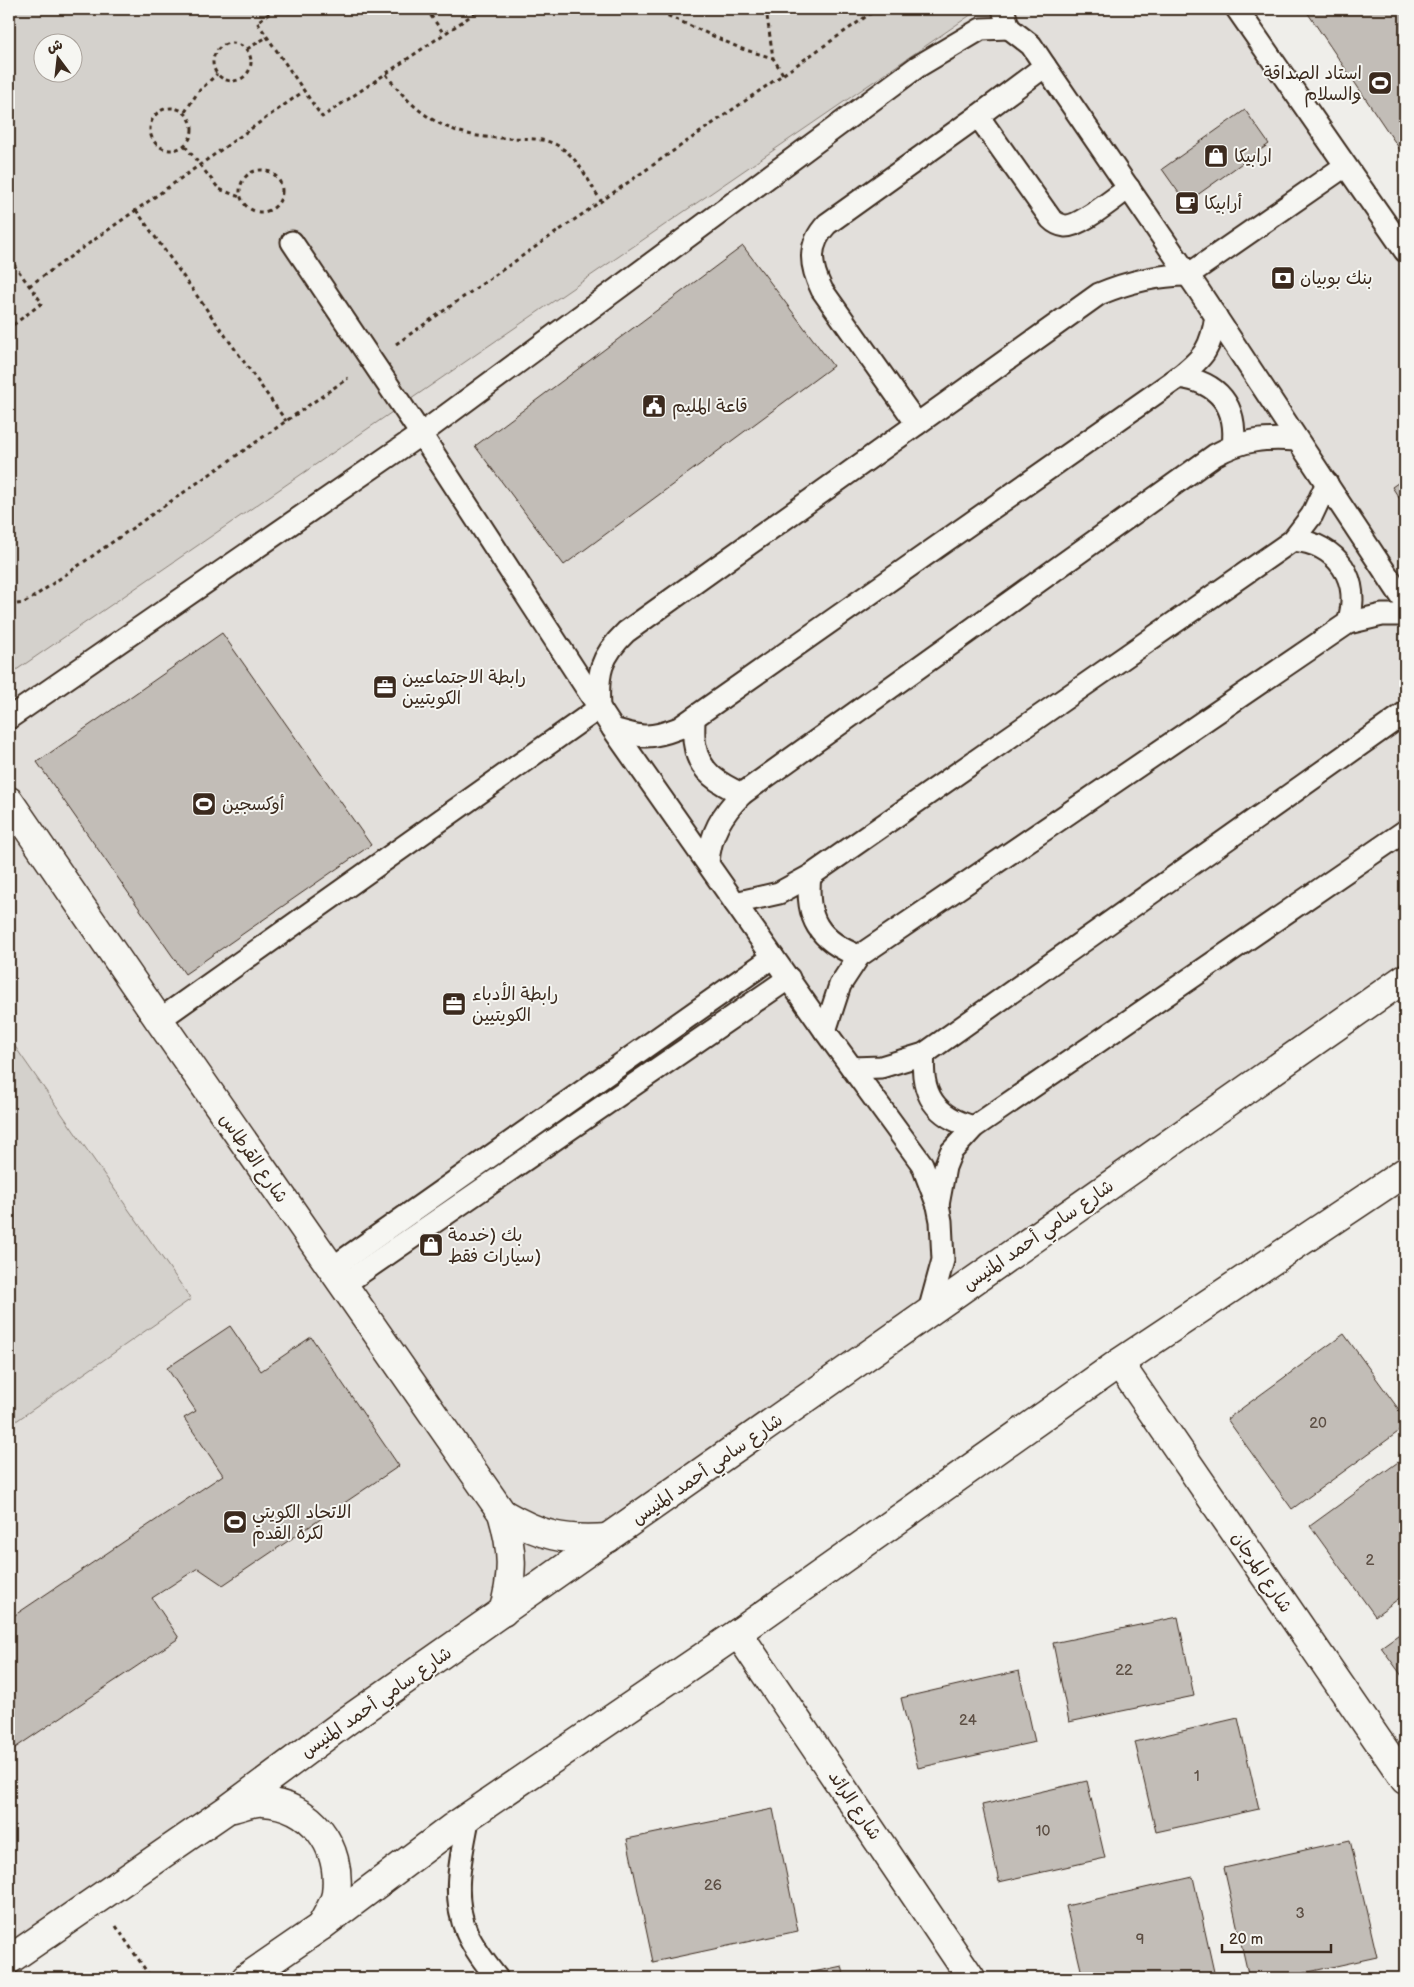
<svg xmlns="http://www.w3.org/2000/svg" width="1414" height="1987" font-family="'Balsamiq Sans','Playpen Sans Arabic',sans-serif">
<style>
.built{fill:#e2dfdb;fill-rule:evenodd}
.green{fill:#d4d1cc;stroke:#887e75;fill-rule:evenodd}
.building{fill:#c2bdb7;stroke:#3b2a1e}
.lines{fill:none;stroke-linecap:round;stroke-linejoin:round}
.lane-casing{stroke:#3b2a1e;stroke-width:25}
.street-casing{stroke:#3b2a1e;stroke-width:31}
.secondary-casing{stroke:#3b2a1e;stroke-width:31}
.path{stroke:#3b2a1e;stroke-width:3;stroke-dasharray:4 4;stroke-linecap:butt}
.lane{stroke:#f6f6f2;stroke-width:21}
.street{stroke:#f6f6f2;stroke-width:28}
.secondary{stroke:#f6f6f2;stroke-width:28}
.labels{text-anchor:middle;stroke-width:4;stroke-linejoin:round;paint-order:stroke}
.number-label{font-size:15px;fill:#5d4f44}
.poi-label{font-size:18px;fill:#3b2a1e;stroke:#f6f6f2;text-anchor:start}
.street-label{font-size:18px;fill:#3b2a1e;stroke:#f6f6f2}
</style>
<rect width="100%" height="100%" fill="#efeeea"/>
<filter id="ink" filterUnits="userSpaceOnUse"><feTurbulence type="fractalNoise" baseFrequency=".02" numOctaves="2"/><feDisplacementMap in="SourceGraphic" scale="10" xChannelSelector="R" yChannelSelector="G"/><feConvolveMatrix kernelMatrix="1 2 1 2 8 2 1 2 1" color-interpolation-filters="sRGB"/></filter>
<g filter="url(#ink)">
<!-- built -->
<path class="built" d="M9,9h1229l167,239v731l-1396,981zM42,42h30v30h-30z"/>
<!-- green -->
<g class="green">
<path d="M9,9h964l-1,5 -963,661zM42,42h30v30h-30z"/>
<polygon points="9,1038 191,1299 9,1426"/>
</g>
<!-- building -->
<g class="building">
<polygon points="1305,9 1405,9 1405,157"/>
<polygon points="1245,110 1269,144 1186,203 1162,169"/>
<polygon points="743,246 833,366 564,565 475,446"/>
<polygon points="1405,478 1405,507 1392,487"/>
<polygon points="222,633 371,845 185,974 37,762"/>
<polygon points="230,1326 261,1371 311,1337 399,1466 223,1585 198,1568 152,1598 179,1638 9,1752 9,1619 223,1475 184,1418 196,1411 167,1368"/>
<polygon points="1344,1334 1405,1418 1405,1427 1292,1509 1227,1419"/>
<polygon points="1405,1457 1405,1594 1375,1616 1310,1526"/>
<polygon points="1178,1617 1194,1696 1069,1722 1053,1643"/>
<polygon points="1405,1630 1405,1680 1381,1647"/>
<polygon points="1019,1671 1035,1742 918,1768 901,1698"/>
<polygon points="1238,1718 1259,1809 1156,1832 1135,1742"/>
<polygon points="1087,1781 1105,1858 999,1882 982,1805"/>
<polygon points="773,1809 798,1931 653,1962 627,1839"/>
<polygon points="1350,1840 1377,1957 1281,1978 1249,1978 1224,1868"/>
<polygon points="1193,1877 1214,1972 1189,1978 1083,1978 1066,1906"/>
<polygon points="842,1966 845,1978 785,1978"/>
</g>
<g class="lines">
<defs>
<g id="lane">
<polyline points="1003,9 1009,28 1031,45 1045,66 1199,291 1405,602"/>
<polyline points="1237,9 1405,251"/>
<path d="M978,116l73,103c4,4 8,6 14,7 15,1 50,-29 64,-38"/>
<polyline points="292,242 421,434 613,729 825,1031 922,1164 938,1206 941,1221 943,1260 929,1311"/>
<path d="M1179,377c39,5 59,29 54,69"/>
<path d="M917,424l-95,-134c-12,-24 -15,-45 5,-66l151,-108 67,-50"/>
<path d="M1293,540c45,4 69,40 55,83"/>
<polyline points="9,718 421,434 917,67 981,29 1009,28"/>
<path d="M694,718c0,9 -1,19 1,28 4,26 25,38 47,48"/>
<path d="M613,729c30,9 37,10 66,-1l500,-351c25,-20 32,-28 37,-61"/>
<path d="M708,863c2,-29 14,-49 34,-69l473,-339c29,-16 50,-17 82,-15"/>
<path d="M810,876c-5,42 9,65 49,80"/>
<polyline points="735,903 779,893 810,876 1293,540 1312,515 1327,483"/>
<path d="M159,1020l440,-312c-2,-35 1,-51 27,-76l473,-338c29,-12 57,-19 89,-19l157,-109"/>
<polyline points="825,1031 840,985 859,956 1348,623 1382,615 1405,615"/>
<path d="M924,1054c-4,40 11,63 50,73"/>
<polyline points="852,1068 881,1067 924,1054 1405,713"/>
<polyline points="938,1205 945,1167 951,1152 974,1127 1405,831"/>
<polyline points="332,1268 773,957"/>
<polyline points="343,1285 789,978"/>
<path d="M469,1815c-7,39 -19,80 -2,118 7,16 19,31 30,45"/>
</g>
<g id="street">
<path d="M9,801l150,219 343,493c11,37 12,62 1,99"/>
<polyline points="1119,1363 1405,1780"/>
<path d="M502,1513c39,23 61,28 106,25"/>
<polyline points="738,1633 971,1978"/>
</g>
<g id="secondary">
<path d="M233,1808c9,-2 21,-7 30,-6 49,3 79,44 73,92 -2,11 -10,22 -15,32"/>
<polyline points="9,1960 228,1809 348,1720 1405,978"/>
<polyline points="246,1978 320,1927 453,1827 738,1633 1119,1363 1405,1172"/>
</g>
</defs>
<!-- lane casing -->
<use href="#lane" class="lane-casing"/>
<!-- street casing -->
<use href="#street" class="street-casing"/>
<!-- secondary casing -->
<use href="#secondary" class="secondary-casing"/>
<!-- path -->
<g class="path">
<polyline points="276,9 257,22 322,117 481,9"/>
<polyline points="426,9 444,34"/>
<polyline points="653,9 742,49 773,58"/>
<polyline points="766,9 773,58 783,74"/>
<circle cx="232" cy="62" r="19"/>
<polyline points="247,49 267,37"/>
<path d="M386,74c30,42 65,64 118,64 20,1 42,-2 59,11 17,12 27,35 38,52"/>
<circle cx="171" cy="129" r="21"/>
<polyline points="185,112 198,92 217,74"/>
<polyline points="185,146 219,189 240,197"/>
<circle cx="261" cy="191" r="21"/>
<polyline points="136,210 286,421"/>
<polyline points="9,258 42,303 9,328"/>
<polyline points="29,286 304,91"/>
<polyline points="396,344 877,9"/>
<polyline points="9,605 24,603 32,598 348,378"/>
<polyline points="116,1926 151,1978"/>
</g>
<!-- lane -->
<use href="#lane" class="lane"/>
<!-- street -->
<use href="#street" class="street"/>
<!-- secondary -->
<use href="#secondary" class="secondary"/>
</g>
</g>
<!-- icons -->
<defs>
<symbol id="stadium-square" viewBox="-11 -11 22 22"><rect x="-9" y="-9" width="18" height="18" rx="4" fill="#3b2a1e" stroke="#f6f6f2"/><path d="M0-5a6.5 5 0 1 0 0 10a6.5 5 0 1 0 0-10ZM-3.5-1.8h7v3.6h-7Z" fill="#fff"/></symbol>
<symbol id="shop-square" viewBox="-11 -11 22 22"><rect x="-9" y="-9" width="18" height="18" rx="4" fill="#3b2a1e" stroke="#f6f6f2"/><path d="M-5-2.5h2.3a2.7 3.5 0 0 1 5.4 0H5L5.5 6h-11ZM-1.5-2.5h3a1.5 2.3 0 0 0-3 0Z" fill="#fff"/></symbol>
<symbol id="cafe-square" viewBox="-11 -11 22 22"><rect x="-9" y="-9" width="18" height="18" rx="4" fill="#3b2a1e" stroke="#f6f6f2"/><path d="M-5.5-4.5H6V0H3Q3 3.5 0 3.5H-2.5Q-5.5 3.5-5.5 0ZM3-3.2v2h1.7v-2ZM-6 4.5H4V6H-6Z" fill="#fff"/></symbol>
<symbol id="bank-square" viewBox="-11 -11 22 22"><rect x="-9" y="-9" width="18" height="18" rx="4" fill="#3b2a1e" stroke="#f6f6f2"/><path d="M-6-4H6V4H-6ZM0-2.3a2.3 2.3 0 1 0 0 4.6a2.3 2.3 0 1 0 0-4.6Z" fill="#fff"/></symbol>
<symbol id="civic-square" viewBox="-11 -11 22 22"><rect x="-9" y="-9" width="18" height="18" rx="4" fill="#3b2a1e" stroke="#f6f6f2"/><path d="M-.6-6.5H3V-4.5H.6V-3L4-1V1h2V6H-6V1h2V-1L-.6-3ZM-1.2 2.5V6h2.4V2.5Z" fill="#fff"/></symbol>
<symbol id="office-square" viewBox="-11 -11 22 22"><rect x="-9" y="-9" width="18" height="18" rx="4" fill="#3b2a1e" stroke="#f6f6f2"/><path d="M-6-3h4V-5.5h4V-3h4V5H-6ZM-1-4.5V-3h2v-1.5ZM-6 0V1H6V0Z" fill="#fff"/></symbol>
</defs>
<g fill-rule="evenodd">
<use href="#stadium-square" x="1366" y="69" width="28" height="28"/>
<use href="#shop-square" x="1202" y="142" width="28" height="28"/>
<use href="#cafe-square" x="1173" y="189" width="28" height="28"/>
<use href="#bank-square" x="1269" y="264" width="28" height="28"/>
<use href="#civic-square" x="640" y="392" width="28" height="28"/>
<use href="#office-square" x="371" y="673" width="28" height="28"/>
<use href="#stadium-square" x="190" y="790" width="28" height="28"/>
<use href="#office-square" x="440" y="990" width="28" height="28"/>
<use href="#shop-square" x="417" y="1231" width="28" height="28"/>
<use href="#stadium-square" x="221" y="1508" width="28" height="28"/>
</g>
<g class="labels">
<!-- number labels -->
<g class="number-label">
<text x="1318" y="1428">20</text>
<text x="1370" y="1565">2</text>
<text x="1124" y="1675">22</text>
<text x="968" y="1725">24</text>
<text x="1197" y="1781">1</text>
<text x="1043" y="1836">10</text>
<text x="713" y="1890">26</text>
<text x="1300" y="1918">3</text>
<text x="1140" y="1944">9</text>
</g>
<!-- poi labels -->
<g class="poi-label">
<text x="1362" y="79" text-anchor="end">استاد الصداقة<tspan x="1362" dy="21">والسلام</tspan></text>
<text x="1234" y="162">ارابيكا</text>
<text x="1204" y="209">أرابيكا</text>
<text x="1300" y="284">بنك بوبيان</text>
<text x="672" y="412">قاعة المليم</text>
<text x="402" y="683">رابطة الاجتماعيين<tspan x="402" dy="21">الكويتيين</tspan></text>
<text x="222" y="810">أوكسجين</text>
<text x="472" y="1000">رابطة الأدباء<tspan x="472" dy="21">الكويتيين</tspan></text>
<text x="448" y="1241">بك (خدمة<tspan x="448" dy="21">سيارات فقط)</tspan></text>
<text x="252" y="1518">الاتحاد الكويتي<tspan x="252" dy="21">لكرة القدم</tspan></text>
</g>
<!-- street labels -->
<g class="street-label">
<text transform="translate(254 1158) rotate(55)" y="6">شارع القرطاس</text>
<text transform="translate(1038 1235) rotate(-35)" y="6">شارع سامي أحمد المنيس</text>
<text transform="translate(707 1469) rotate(-35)" y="6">شارع سامي أحمد المنيس</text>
<text transform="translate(1262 1572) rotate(56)" y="6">شارع المرجان</text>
<text transform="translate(376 1702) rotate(-35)" y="6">شارع سامي أحمد المنيس</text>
<text transform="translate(855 1805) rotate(56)" y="6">شارع الرائد</text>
</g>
</g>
<!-- margin -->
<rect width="1414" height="1987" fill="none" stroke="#f6f6f2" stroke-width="30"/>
<rect x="15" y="15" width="1384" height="1957" fill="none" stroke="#3b2a1e" stroke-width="2" filter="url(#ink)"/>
<!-- north arrow -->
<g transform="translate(58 58) rotate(345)"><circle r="24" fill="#f6f6f2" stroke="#aba49d"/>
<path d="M0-4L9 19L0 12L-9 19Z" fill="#3b2a1e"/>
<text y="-8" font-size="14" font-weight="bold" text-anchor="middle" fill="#3b2a1e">ش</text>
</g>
<!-- scale -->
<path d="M1222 1944v8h109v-8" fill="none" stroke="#3b2a1e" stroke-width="2.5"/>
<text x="1229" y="1944" font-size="15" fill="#3b2a1e" stroke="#f6f6f2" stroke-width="4" paint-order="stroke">20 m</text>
</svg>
